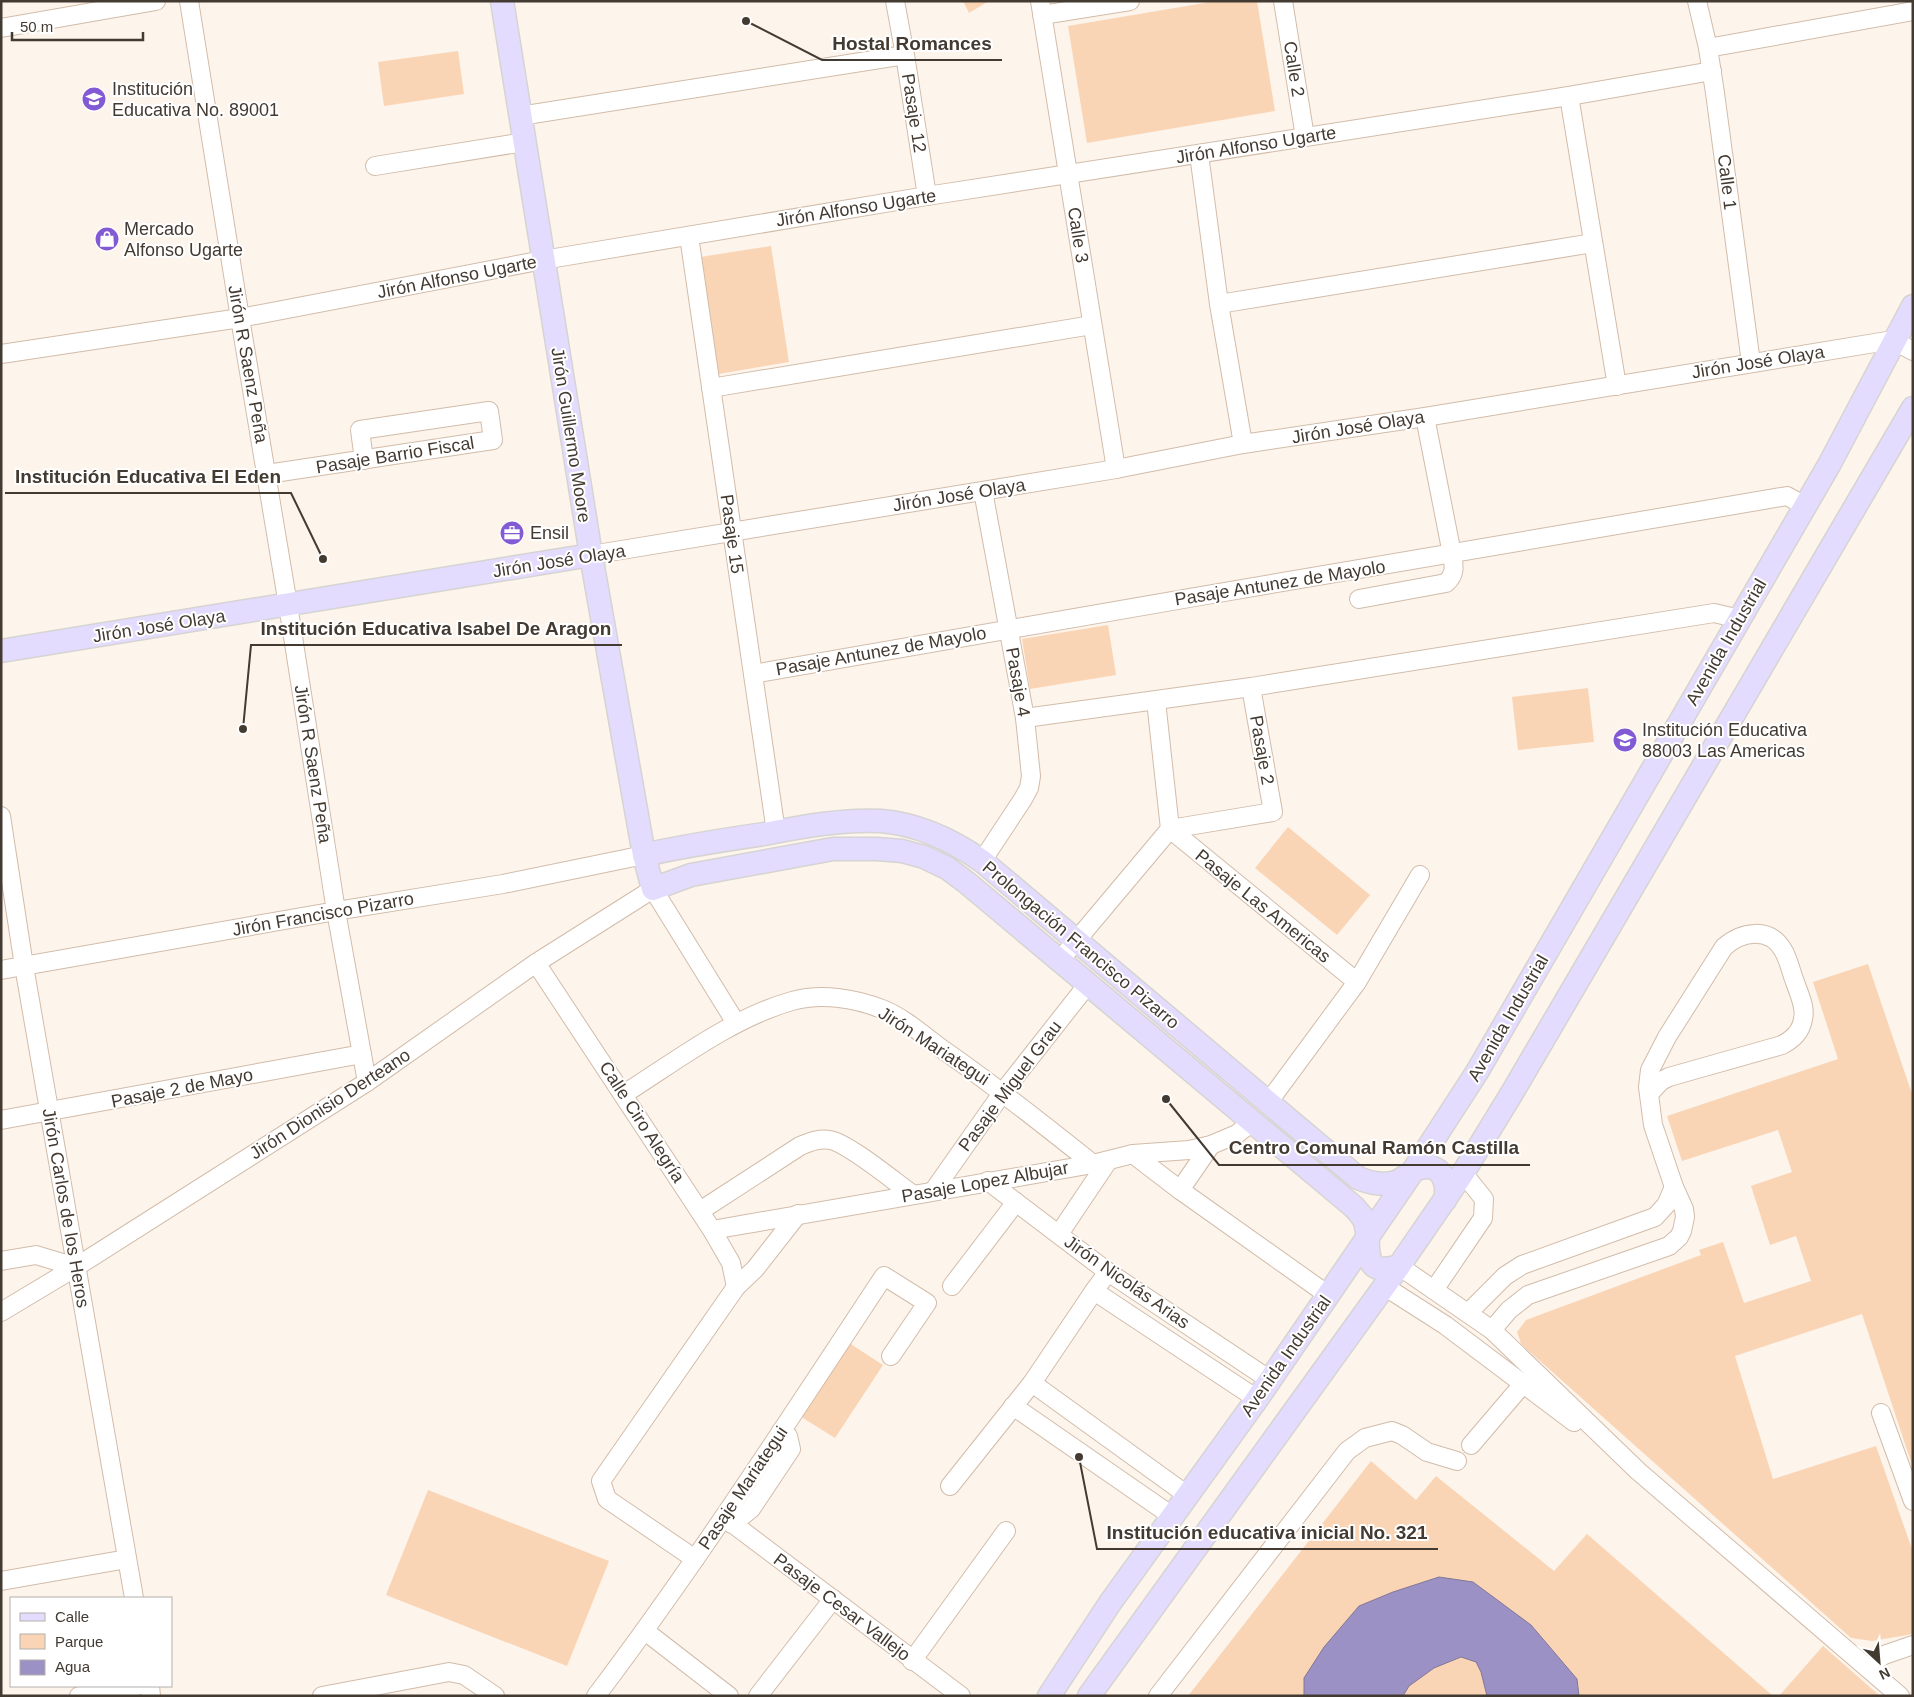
<svg xmlns="http://www.w3.org/2000/svg" width="1914" height="1697" font-family="Helvetica,sans-serif">
<style>
.green{fill:#fad5b5}
.water{fill:#9c91c4;stroke:#817798}
.lines{fill:none;stroke-linecap:round;stroke-linejoin:round}
.minor-casing{stroke:#d2bca9;stroke-width:20}
.major-casing{stroke:#d6d4d2;stroke-width:25}
.minor{stroke:#fff;stroke-width:18}
.major{stroke:#e3dcfe;stroke-width:22}
.labels{text-anchor:middle;stroke-width:4;stroke-linejoin:round;paint-order:stroke}
.street-label{font-size:18px;fill:#433a32;stroke:#fff}
.poi-label{font-size:18px;fill:#433a32;stroke:#fff;text-anchor:start}
.leader{fill:none;stroke:#433a32;stroke-width:2}
.callout-dot{fill:#433a32;stroke:#fff;stroke-width:2}
.callout-label{font-size:19px;text-anchor:middle;font-weight:bold;fill:#433a32;stroke:#fff;stroke-width:4;stroke-linejoin:round;paint-order:stroke}
</style>
<rect width="100%" height="100%" fill="#fdf4ec"/>
<!-- green -->
<g class="green">
<polygon points="963,1 989,1 969,13"/>
<polygon points="1216,1 1257,1 1275,111 1087,143 1068,26"/>
<polygon points="458,51 464,94 384,106 378,62"/>
<polygon points="771,246 789,362 713,375 694,258"/>
<polygon points="1108,625 1116,675 1030,689 1022,639"/>
<polygon points="1588,688 1594,742 1518,750 1512,697"/>
<polygon points="1288,827 1370,895 1337,935 1255,868"/>
<polygon points="1868,964 1913,1097 1913,1468 1862,1314 1735,1356 1773,1479 1876,1446 1913,1552 1913,1634 1872,1641 1851,1638 1521,1344 1517,1332 1526,1320 1701,1255 1699,1250 1723,1242 1744,1303 1811,1281 1796,1236 1770,1245 1751,1186 1792,1172 1778,1130 1682,1161 1667,1116 1838,1059 1813,982"/>
<polygon points="843,1339 883,1365 835,1438 795,1413"/>
<polygon points="1371,1461 1416,1500 1436,1476 1554,1571 1587,1534 1773,1696 1188,1696"/>
<polygon points="428,1490 609,1561 567,1666 386,1595"/>
<polygon points="1823,1646 1880,1696 1779,1696"/>
</g>
<!-- water -->
<polygon class="water" points="1439,1577 1473,1582 1531,1625 1577,1679 1579,1696 1487,1696 1481,1672 1476,1662 1461,1657 1434,1668 1409,1686 1403,1696 1304,1696 1304,1678 1324,1647 1359,1606 1393,1592"/>
<g class="lines">
<defs>
<g id="minor">
<polyline points="189,1 240,318 288,605 336,911 367,1082"/>
<polyline points="895,1 905,55 927,196"/>
<polyline points="1040,1 1116,469"/>
<polyline points="1283,1 1305,137"/>
<polyline points="1697,1 1708,48 1715,93 1751,363"/>
<polyline points="1042,15 1130,1"/>
<polyline points="1,28 156,1"/>
<polyline points="1708,48 1913,11"/>
<polyline points="1569,96 1617,386"/>
<polyline points="520,116 905,55"/>
<polyline points="1199,154 1219,304 1243,444"/>
<polyline points="375,166 524,142"/>
<polyline points="689,236 776,832"/>
<polyline points="1219,304 1593,243"/>
<polyline points="1,354 240,318 543,260 927,196 1569,96 1712,71"/>
<polyline points="711,388 1092,325"/>
<polyline points="267,474 493,440 489,411 360,430 364,460"/>
<polyline points="591,555 1116,469 1243,444 1425,417 1893,340 1913,351"/>
<path d="M1359,599l87,-16c10,-9 8,-17 6,-29l-27,-137"/>
<path d="M753,674c344,-62 690,-118 1034,-178l18,10"/>
<polyline points="1025,718 1251,687 1714,613 1740,619"/>
<polyline points="1,816 24,966 134,1598"/>
<polyline points="1170,829 1357,982"/>
<polyline points="1170,829 1273,812 1251,687"/>
<polyline points="982,861 1023,799 1029,788 1031,776 1025,718 983,491"/>
<polyline points="1060,960 1170,829 1156,701"/>
<polyline points="536,963 712,1230 731,1263 736,1287"/>
<polyline points="1,970 336,911 503,884 644,855"/>
<path d="M624,1094c52,-33 108,-76 168,-93 29,-8 62,-3 90,8 21,8 41,26 60,40 52,36 101,75 151,115"/>
<polyline points="1267,1104 1357,982 1420,875"/>
<polyline points="1,1120 362,1054"/>
<polyline points="1133,1154 1180,1190 1328,1295"/>
<polyline points="988,1181 1108,1272 1270,1380"/>
<polyline points="934,1190 1003,1092 1088,984"/>
<polyline points="1180,1190 1211,1145"/>
<path d="M700,1211l100,-65c10,-4 19,-8 30,-6 18,3 65,42 82,54"/>
<polyline points="712,1230 1093,1164 1133,1154 1189,1150 1211,1145 1237,1134 1253,1121"/>
<polyline points="1059,1234 1108,1161"/>
<polyline points="1,1261 36,1255 76,1267"/>
<polyline points="1399,1266 1492,1330 1638,1471 1900,1696"/>
<polyline points="952,1286 1016,1202"/>
<polyline points="1384,1286 1445,1325 1574,1422"/>
<polyline points="1434,1290 1483,1218 1484,1199 1463,1173"/>
<polyline points="1094,1291 1257,1399"/>
<polyline points="1,1312 76,1267 367,1082 536,963 653,889 736,1023"/>
<polyline points="1468,1313 1505,1276 1522,1265 1655,1217 1666,1205 1674,1187"/>
<path d="M1492,1330l17,-20 19,-15 141,-49 10,-9 3,-6 3,-14 -1,-8 -10,-22 -21,-62 -5,-38 2,-17 17,-33 57,-90c17,-15 45,-21 59,3 6,10 8,22 12,32 4,12 11,25 8,37 -2,13 -10,20 -21,26l-113,32 -8,4 -12,13"/>
<polyline points="1032,1383 1187,1495"/>
<polyline points="1013,1406 1172,1516"/>
<polyline points="1881,1413 1913,1501"/>
<polyline points="1471,1445 1523,1384"/>
<polyline points="950,1486 1032,1383 1094,1291 1108,1272"/>
<polyline points="724,1517 961,1696"/>
<polyline points="732,1524 751,1509 791,1449 788,1436 781,1431"/>
<polyline points="695,1559 607,1499 601,1481 736,1287 755,1269 798,1214"/>
<polyline points="1,1581 127,1559"/>
<polyline points="645,1631 729,1696"/>
<polyline points="912,1661 1006,1531"/>
<polyline points="1867,1667 1884,1655 1913,1645"/>
<polyline points="150,1686 151,1696"/>
<polyline points="79,1696 137,1686"/>
<polyline points="322,1696 449,1672 464,1675 495,1696"/>
<path d="M596,1696c102,-135 194,-278 288,-420l43,27 -36,53"/>
<polyline points="758,1696 833,1599"/>
<polyline points="1158,1696 1347,1451 1365,1438 1392,1431 1402,1435 1427,1452 1457,1461"/>
</g>
<g id="major">
<path d="M502,1l89,554 53,300 9,34 38,-14 142,-26h44l25,2 22,6 23,11 19,14 388,325c5,6 11,11 12,19 5,22 -6,52 33,40"/>
<polyline points="1,651 591,555"/>
<path d="M644,855c39,-9 79,-15 120,-21 37,-7 78,-15 117,-13 37,3 71,19 101,40l376,317c12,5 25,8 38,4 8,-3 15,-11 24,-14 21,-6 29,14 25,32"/>
<polyline points="1049,1696 1110,1603 1257,1399 1413,1171 1477,1072 1829,465 1913,306"/>
<polyline points="1089,1696 1399,1266 1463,1173 1512,1093 1913,408"/>
</g>
</defs>
<!-- minor casing -->
<use href="#minor" class="minor-casing"/>
<!-- major casing -->
<use href="#major" class="major-casing"/>
<!-- minor -->
<use href="#minor" class="minor"/>
<!-- major -->
<use href="#major" class="major"/>
</g>
<!-- icons -->
<defs>
<symbol id="school-disc" viewBox="-11 -11 22 22"><circle r="9.5" fill="#815ad4" stroke="#fff"/><path d="M0-5L7-2L0 1L-7-2ZM-4 1L0 2.5L4 1V4Q0 6-4 4Z" fill="#fff"/></symbol>
<symbol id="shop-disc" viewBox="-11 -11 22 22"><circle r="9.5" fill="#815ad4" stroke="#fff"/><path d="M-5-2.5h2.3a2.7 3.5 0 0 1 5.4 0H5L5.5 6h-11ZM-1.5-2.5h3a1.5 2.3 0 0 0-3 0Z" fill="#fff"/></symbol>
<symbol id="office-disc" viewBox="-11 -11 22 22"><circle r="9.5" fill="#815ad4" stroke="#fff"/><path d="M-6-3h4V-5.5h4V-3h4V5H-6ZM-1-4.5V-3h2v-1.5ZM-6 0V1H6V0Z" fill="#fff"/></symbol>
</defs>
<g fill-rule="evenodd">
<use href="#school-disc" x="80" y="85" width="28" height="28"/>
<use href="#shop-disc" x="93" y="225" width="28" height="28"/>
<use href="#office-disc" x="498" y="519" width="28" height="28"/>
<use href="#school-disc" x="1611" y="726" width="28" height="28"/>
</g>
<g class="labels">
<!-- street labels -->
<g class="street-label">
<text transform="translate(1294 69) rotate(81)" y="6">Calle 2</text>
<text transform="translate(914 113) rotate(81)" y="6">Pasaje 12</text>
<text transform="translate(1256 145) rotate(-9)" y="6">Jirón Alfonso Ugarte</text>
<text transform="translate(1727 182) rotate(83)" y="6">Calle 1</text>
<text transform="translate(856 208) rotate(-9)" y="6">Jirón Alfonso Ugarte</text>
<text transform="translate(1078 235) rotate(81)" y="6">Calle 3</text>
<text transform="translate(457 277) rotate(-11)" y="6">Jirón Alfonso Ugarte</text>
<text transform="translate(1758 362) rotate(-9)" y="6">Jirón José Olaya</text>
<text transform="translate(248 364) rotate(80)" y="6">Jirón R Saenz Peña</text>
<text transform="translate(1358 427) rotate(-9)" y="6">Jirón José Olaya</text>
<text transform="translate(571 435) rotate(81)" y="6">Jirón Guillermo Moore</text>
<text transform="translate(395 455) rotate(-9)" y="6">Pasaje Barrio Fiscal</text>
<text transform="translate(959 495) rotate(-9)" y="6">Jirón José Olaya</text>
<text transform="translate(732 534) rotate(82)" y="6">Pasaje 15</text>
<text transform="translate(559 561) rotate(-9)" y="6">Jirón José Olaya</text>
<text transform="translate(1280 583) rotate(-9)" y="6">Pasaje Antunez de Mayolo</text>
<text transform="translate(159 626) rotate(-9)" y="6">Jirón José Olaya</text>
<text transform="translate(1726 642) rotate(-60)" y="6">Avenida Industrial</text>
<text transform="translate(881 651) rotate(-10)" y="6">Pasaje Antunez de Mayolo</text>
<text transform="translate(1018 682) rotate(80)" y="6">Pasaje 4</text>
<text transform="translate(1262 750) rotate(80)" y="6">Pasaje 2</text>
<text transform="translate(313 764) rotate(81)" y="6">Jirón R Saenz Peña</text>
<text transform="translate(1263 906) rotate(39)" y="6">Pasaje Las Americas</text>
<text transform="translate(323 914) rotate(-10)" y="6">Jirón Francisco Pizarro</text>
<text transform="translate(1081 945) rotate(40)" y="6">Prolongación Francisco Pizarro</text>
<text transform="translate(1508 1018) rotate(-60)" y="6">Avenida Industrial</text>
<text transform="translate(934 1046) rotate(33)" y="6">Jirón Mariategui</text>
<text transform="translate(1010 1086) rotate(-53)" y="6">Pasaje Miguel Grau</text>
<text transform="translate(182 1088) rotate(-11)" y="6">Pasaje 2 de Mayo</text>
<text transform="translate(330 1104) rotate(-33)" y="6">Jirón Dionisio Derteano</text>
<text transform="translate(642 1122) rotate(57)" y="6">Calle Ciro Alegría</text>
<text transform="translate(985 1182) rotate(-10)" y="6">Pasaje Lopez Albujar</text>
<text transform="translate(66 1208) rotate(80)" y="6">Jirón Carlos de los Heros</text>
<text transform="translate(1127 1282) rotate(35)" y="6">Jirón Nicolás Arias</text>
<text transform="translate(1286 1356) rotate(-55)" y="6">Avenida Industrial</text>
<text transform="translate(743 1488) rotate(-56)" y="6">Pasaje Mariategui</text>
<text transform="translate(842 1607) rotate(37)" y="6">Pasaje Cesar Vallejo</text>
</g>
<!-- poi labels -->
<g class="poi-label">
<text x="112" y="95">Institución<tspan x="112" dy="21">Educativa No. 89001</tspan></text>
<text x="124" y="235">Mercado<tspan x="124" dy="21">Alfonso Ugarte</tspan></text>
<text x="530" y="539">Ensil</text>
<text x="1642" y="736">Institución Educativa<tspan x="1642" dy="21">88003 Las Americas</tspan></text>
</g>
</g>
<!-- callouts -->
<path class="leader" d="M746 21L822 60H1002M323 559L291 493H5M243 729L251 645H622M1166 1099L1219 1165H1530M1079 1457L1097 1549H1438"/>
<g class="callout-dot">
<circle cx="746" cy="21" r="5"/>
<circle cx="323" cy="559" r="5"/>
<circle cx="243" cy="729" r="5"/>
<circle cx="1166" cy="1099" r="5"/>
<circle cx="1079" cy="1457" r="5"/>
</g>
<g class="callout-label">
<text x="912" y="50">Hostal Romances</text>
<text x="148" y="483">Institución Educativa El Eden</text>
<text x="436" y="635">Institución Educativa Isabel De Aragon</text>
<text x="1374" y="1154">Centro Comunal Ramón Castilla</text>
<text x="1267" y="1539">Institución educativa inicial No. 321</text>
</g>
<!-- border -->
<rect width="1914" height="1697" fill="none" stroke="#433a32" stroke-width="5"/>
<!-- legend -->
<rect x="10" y="1597" width="162" height="90" fill="#ffffff" stroke="#b4b0ad"/>
<rect x="20" y="1613" width="25" height="8" fill="#e3dcfe" stroke="#b4b0ad"/>
<text x="55" y="1622" font-size="15" fill="#433a32">Calle</text>
<rect x="20" y="1634" width="25" height="15" fill="#fad5b5" stroke="#b4b0ad"/>
<text x="55" y="1647" font-size="15" fill="#433a32">Parque</text>
<rect x="20" y="1660" width="25" height="15" fill="#9c91c4" stroke="#b4b0ad"/>
<text x="55" y="1672" font-size="15" fill="#433a32">Agua</text>
<!-- north arrow -->
<g transform="translate(1879 1662) rotate(154)" stroke="#ffffff" stroke-width="4" paint-order="stroke">
<path d="M0-4L9 19L0 12L-9 19Z" fill="#433a32"/>
<text y="-8" font-size="14" font-weight="bold" text-anchor="middle" fill="#433a32">N</text>
</g>
<!-- scale -->
<path d="M12 32v8h131v-8" fill="none" stroke="#433a32" stroke-width="2.5"/>
<text x="20" y="32" font-size="15" fill="#433a32" stroke="#ffffff" stroke-width="4" paint-order="stroke">50 m</text>
</svg>
